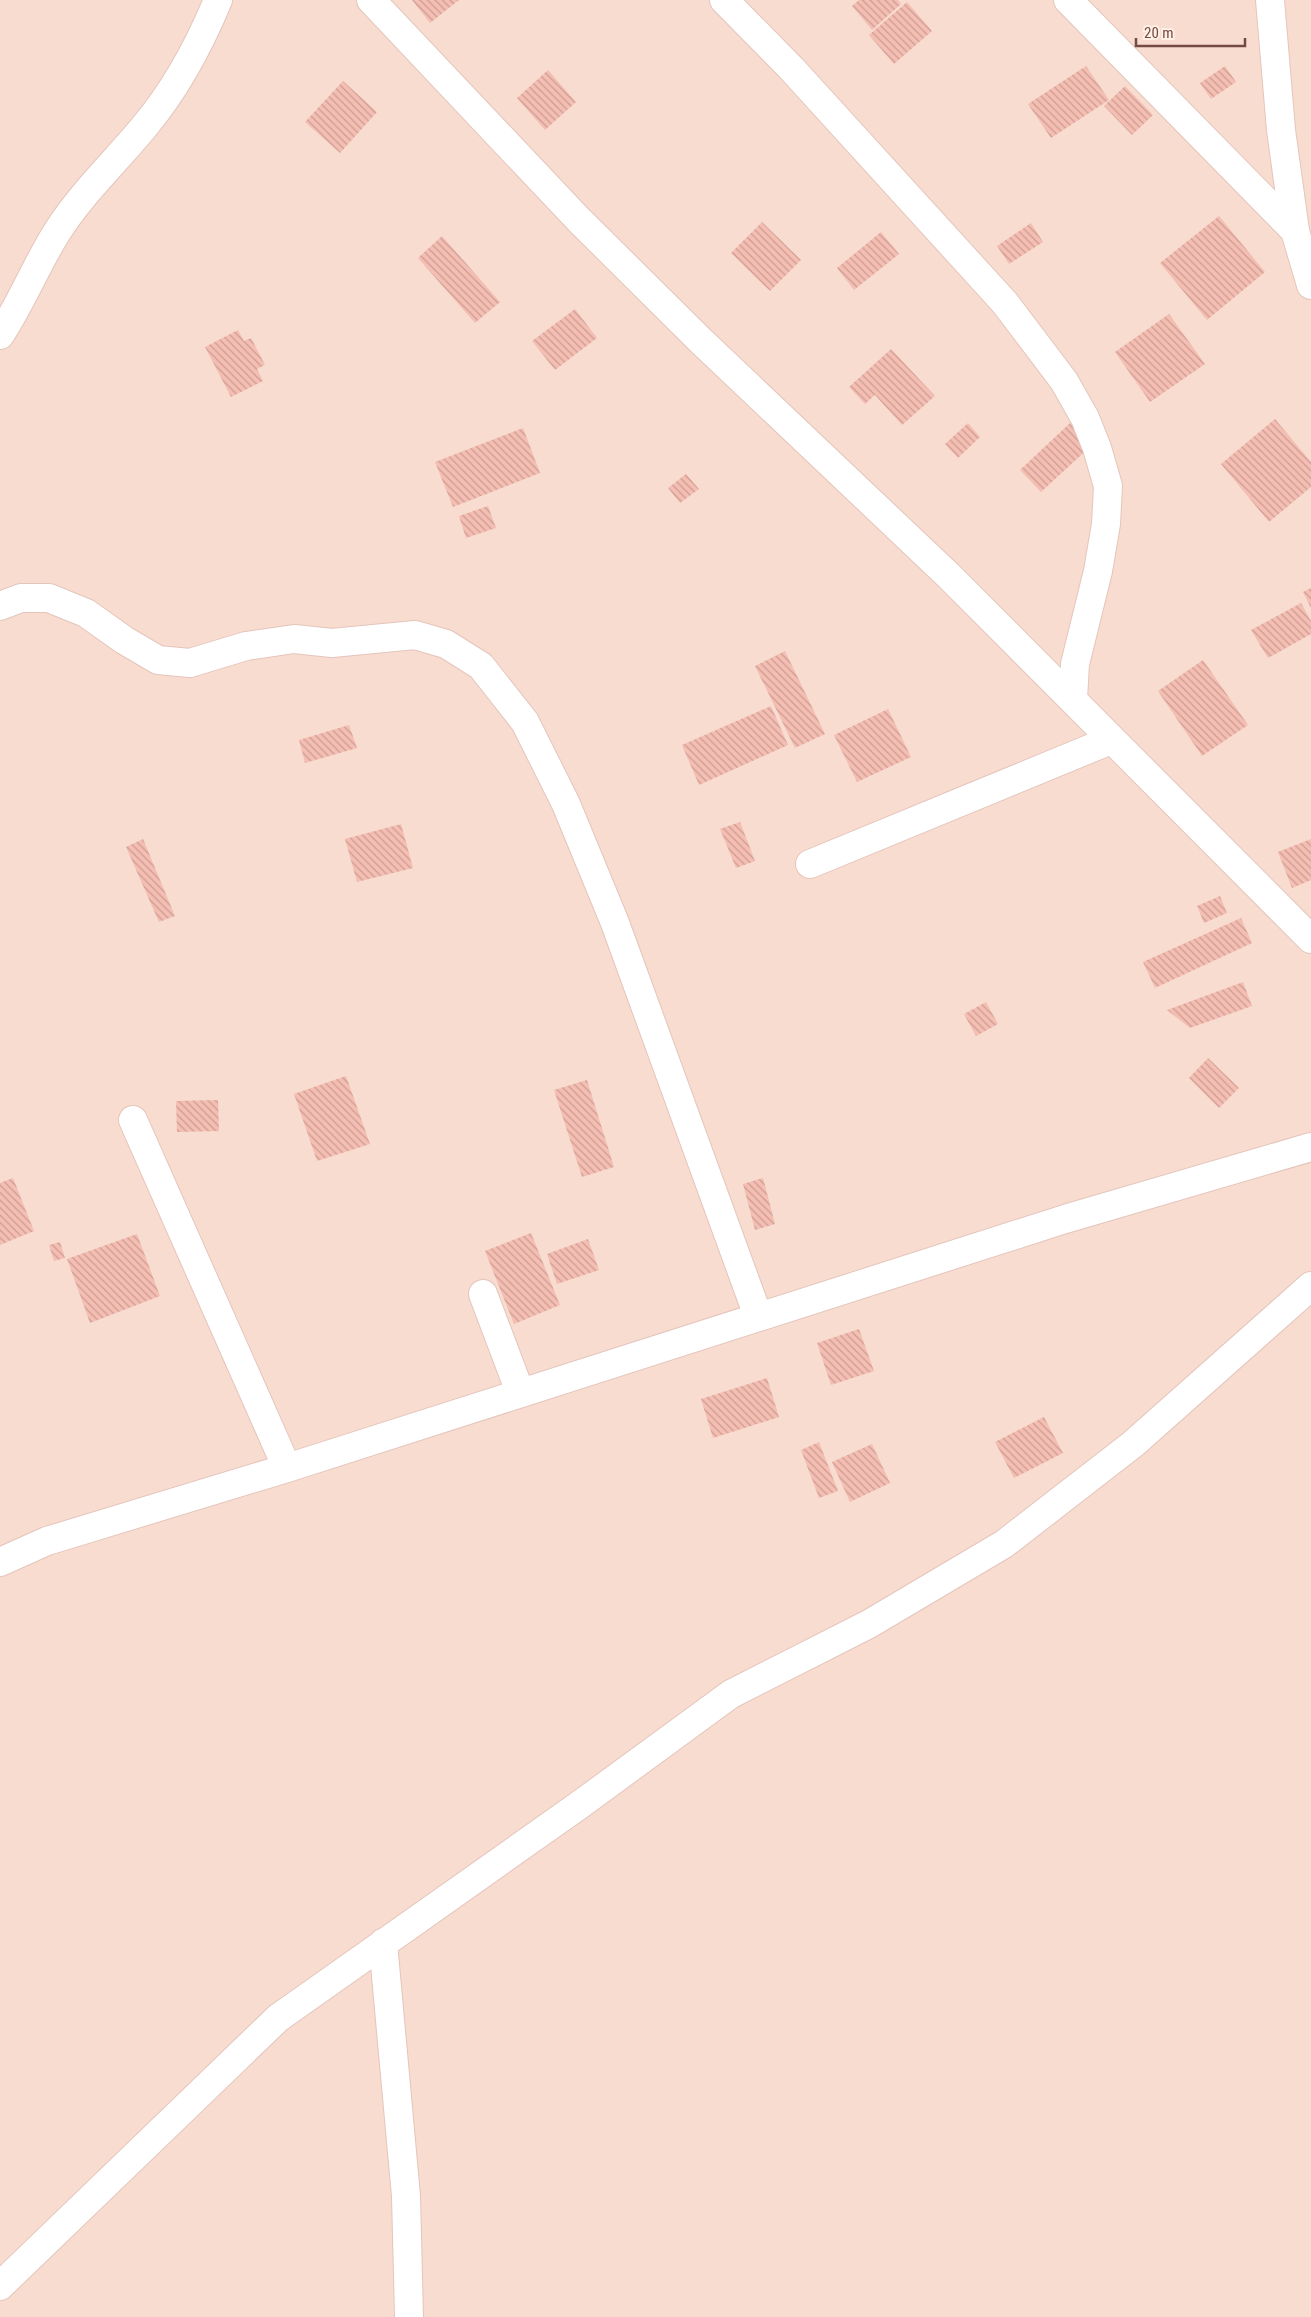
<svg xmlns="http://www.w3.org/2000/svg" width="1311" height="2317" font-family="'Roboto Condensed',sans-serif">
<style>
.residential{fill:#f8dccf}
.building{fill:url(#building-back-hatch)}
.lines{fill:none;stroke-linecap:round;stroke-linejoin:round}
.street-casing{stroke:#e4c5bc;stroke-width:30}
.street{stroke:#fff;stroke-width:28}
</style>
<defs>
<pattern id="building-back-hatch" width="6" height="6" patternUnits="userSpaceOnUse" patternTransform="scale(1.25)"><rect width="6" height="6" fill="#f5beb3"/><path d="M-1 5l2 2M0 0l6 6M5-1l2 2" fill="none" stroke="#cb9c93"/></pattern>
</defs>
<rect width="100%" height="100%" fill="#feeade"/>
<!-- residential -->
<rect class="residential" x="0" y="0" width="1311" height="2317"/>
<!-- building -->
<g class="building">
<polygon points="412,0 459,0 430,23"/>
<polygon points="859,0 898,0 901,4 872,30 852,6"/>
<polygon points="907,2 932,31 894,64 869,35"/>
<polygon points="1086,66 1109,100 1051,138 1028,104"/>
<polygon points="1225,66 1236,82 1211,99 1200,83"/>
<polygon points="548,70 576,102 545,130 517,98"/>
<polygon points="343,81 377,112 340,153 305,122"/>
<polygon points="1125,86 1153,115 1132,135 1104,106"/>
<polygon points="1219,216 1265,272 1207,320 1160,263"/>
<polygon points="762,222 801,260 770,291 731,253"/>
<polygon points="1031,223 1043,242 1009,264 997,246"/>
<polygon points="881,232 899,254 854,290 837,268"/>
<polygon points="442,236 500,302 475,323 418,258"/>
<polygon points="575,309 597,338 555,370 532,341"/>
<polygon points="1169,314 1205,364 1150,402 1115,352"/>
<polygon points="238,330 244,341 251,338 265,365 257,369 263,381 231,397 205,347"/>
<polygon points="891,349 935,396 902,425 875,395 865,404 849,387"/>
<polygon points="1275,419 1311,462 1311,487 1269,522 1221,464"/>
<polygon points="968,423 980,437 958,458 945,444"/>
<polygon points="1070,423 1091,446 1041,492 1020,470"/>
<polygon points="523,428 540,473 453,507 435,462"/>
<polygon points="686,474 699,489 680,503 668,488"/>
<polygon points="488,506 496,528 466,538 459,516"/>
<polygon points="1311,588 1311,608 1303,592"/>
<polygon points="1301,603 1311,621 1311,634 1268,658 1251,630"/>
<polygon points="785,651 825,734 795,748 755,666"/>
<polygon points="1203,660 1248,725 1202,756 1158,691"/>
<polygon points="771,706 788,745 699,785 682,745"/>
<polygon points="888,709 911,757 857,782 834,735"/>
<polygon points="349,725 357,748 305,763 299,740"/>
<polygon points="740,822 755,861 736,868 720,829"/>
<polygon points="401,824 413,868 357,882 345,839"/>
<polygon points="143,839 175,916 159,922 126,847"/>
<polygon points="1311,839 1311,880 1292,888 1278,852"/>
<polygon points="1220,896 1227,913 1204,923 1197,906"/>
<polygon points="1241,918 1252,943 1155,988 1143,962"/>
<polygon points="1243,982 1252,1006 1190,1028 1167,1010"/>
<polygon points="986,1002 998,1024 976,1036 964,1014"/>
<polygon points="1208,1058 1239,1088 1219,1108 1189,1078"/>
<polygon points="346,1076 370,1144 317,1161 294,1094"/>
<polygon points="587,1080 614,1167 582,1177 554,1090"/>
<polygon points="218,1100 219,1131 177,1132 176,1101"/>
<polygon points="13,1178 34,1231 0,1245 0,1183"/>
<polygon points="763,1178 775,1224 755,1230 743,1184"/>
<polygon points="531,1233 560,1305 514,1324 485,1251"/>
<polygon points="137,1234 160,1296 90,1323 67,1259"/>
<polygon points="588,1239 599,1270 557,1284 547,1254"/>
<polygon points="60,1242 65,1258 54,1261 49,1245"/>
<polygon points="859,1329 874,1371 831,1385 817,1343"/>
<polygon points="767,1378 779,1417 713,1438 701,1399"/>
<polygon points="1044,1417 1063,1453 1014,1478 995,1442"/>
<polygon points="819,1442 838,1491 819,1498 801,1450"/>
<polygon points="872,1444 890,1483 850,1502 832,1462"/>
</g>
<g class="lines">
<defs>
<g id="street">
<polyline points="371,0 579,220 700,340 949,576 1311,939"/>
<polyline points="724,0 791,68 1005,303 1064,381 1085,418 1097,448 1108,486 1106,524 1098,571 1075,664 1073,699"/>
<polyline points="1068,0 1295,231"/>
<polyline points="1270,0 1281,130 1295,231 1311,285"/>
<path d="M0,335c22,-33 36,-70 57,-103 24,-38 58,-70 87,-105 32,-38 55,-81 74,-127"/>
<polyline points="0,606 21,598 49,598 86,613 124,640 158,660 190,663 246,646 294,639 332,643 415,635 446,644 481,666 525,722 566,804 615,923 758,1316"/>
<polyline points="810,864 1111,740"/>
<polyline points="133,1120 287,1468"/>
<polyline points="483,1294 520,1392"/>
<polyline points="0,1562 47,1541 287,1468 1065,1219 1311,1147"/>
<polyline points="383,1943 406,2196 409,2317"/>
<polyline points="0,2286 278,2018 578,1806 731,1694 869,1624 1004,1544 1133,1444 1311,1286"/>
</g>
</defs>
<!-- street casing -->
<use href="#street" class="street-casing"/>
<!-- street -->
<use href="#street" class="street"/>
</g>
<!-- scale -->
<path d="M1136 38v8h109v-8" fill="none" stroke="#754a45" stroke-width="2.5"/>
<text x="1144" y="38" font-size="15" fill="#754a45" stroke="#ffefe5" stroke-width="4" paint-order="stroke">20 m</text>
</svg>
